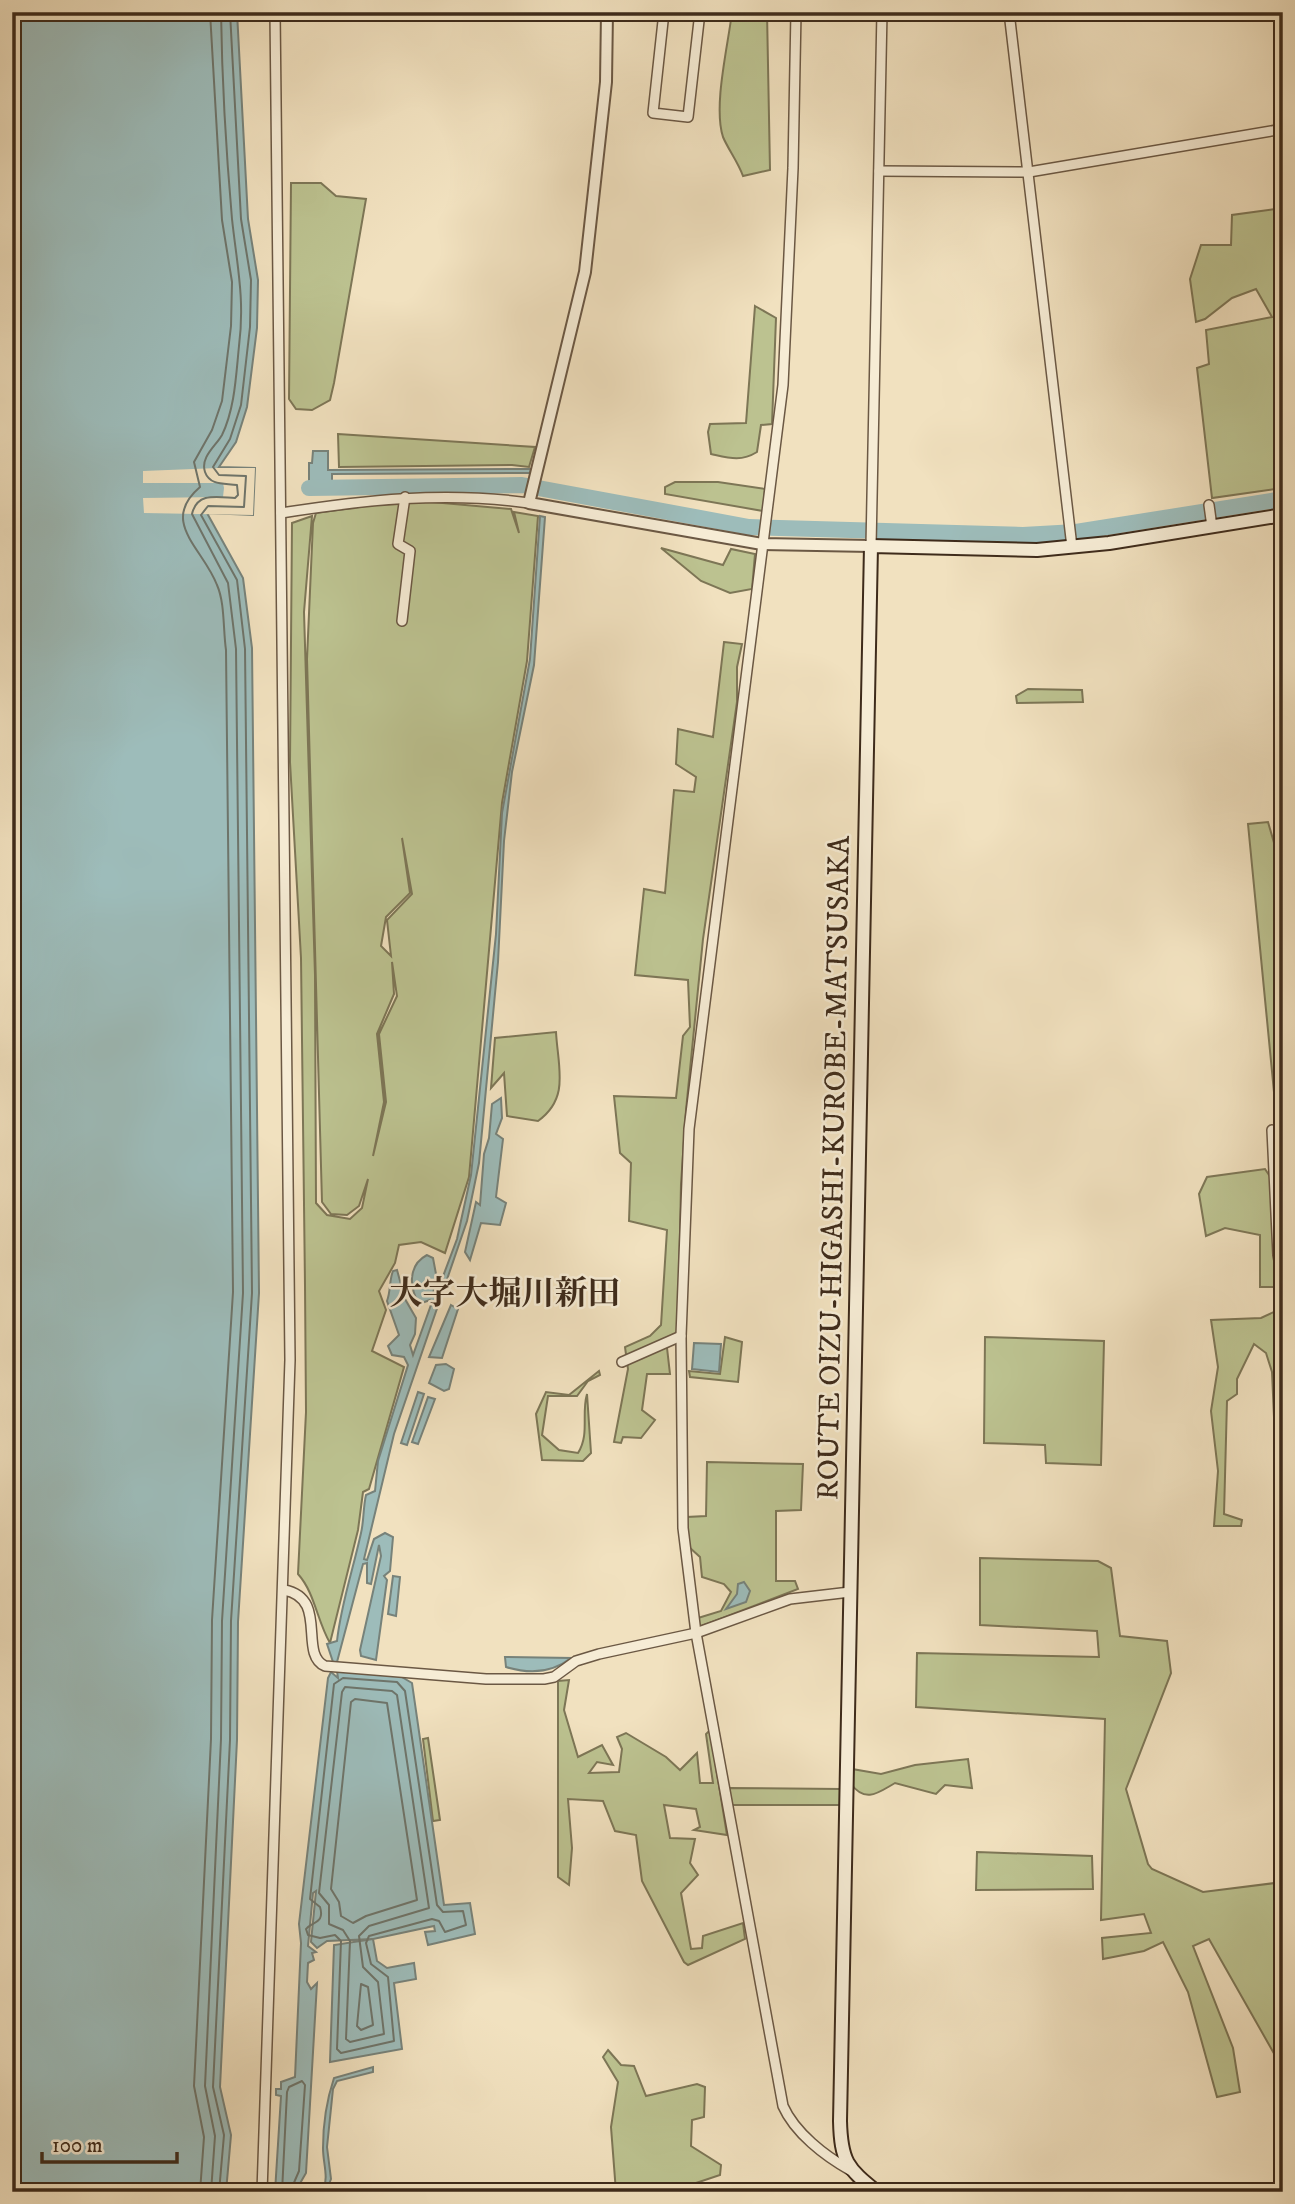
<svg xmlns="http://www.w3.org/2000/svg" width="1295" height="2204" font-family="'IM FELL DW Pica','Noto Serif JP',serif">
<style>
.green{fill:#bcc290;stroke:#7d7656;stroke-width:2;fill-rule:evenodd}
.water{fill:#9dbcba;stroke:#77827a;stroke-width:2}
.pier{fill:#f1e1bf}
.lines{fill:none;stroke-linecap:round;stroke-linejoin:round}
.shore{stroke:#6e746a;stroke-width:2}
.river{stroke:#9dbcba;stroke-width:16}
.minor-casing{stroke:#6b5844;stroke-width:12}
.tertiary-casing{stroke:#6b5844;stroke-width:14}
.secondary-casing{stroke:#3e2b1b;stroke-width:16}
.minor{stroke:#f6ecd5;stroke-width:9}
.tertiary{stroke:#f6ecd5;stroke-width:10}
.secondary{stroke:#f6ecd5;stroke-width:12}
.labels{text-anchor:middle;stroke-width:5;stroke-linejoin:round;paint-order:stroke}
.street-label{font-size:30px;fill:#3e2b1b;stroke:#f6ecd5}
.quarter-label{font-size:33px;font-weight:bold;fill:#3e2b1b;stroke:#f6ecd5}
</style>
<rect width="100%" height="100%" fill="#f1e1bf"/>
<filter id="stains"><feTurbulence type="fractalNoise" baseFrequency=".00286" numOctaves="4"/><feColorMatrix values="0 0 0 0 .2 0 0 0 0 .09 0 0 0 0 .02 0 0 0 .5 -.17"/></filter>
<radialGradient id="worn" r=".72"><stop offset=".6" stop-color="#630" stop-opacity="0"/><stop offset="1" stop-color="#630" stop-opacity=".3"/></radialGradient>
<!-- green -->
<g class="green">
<path d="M732,12h35l3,158 -27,6c-5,-14 -15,-27 -20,-39 -10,-31 5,-91 9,-125z"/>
<polygon points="291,183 321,183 336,196 366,199 334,383 330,400 312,410 296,409 289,399"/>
<polygon points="1283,208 1283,488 1212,498 1197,368 1209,364 1206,330 1272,317 1256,289 1232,298 1205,319 1196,322 1190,279 1201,245 1231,245 1232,215"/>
<path d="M755,306l21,12 -4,106 -11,1 -4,27c-16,10 -28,6 -46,2l-3,-22 2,-8 36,-1z"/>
<polygon points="338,434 535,447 529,467 512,465 339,467"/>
<polygon points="675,482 718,482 765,489 763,511 665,494 665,487"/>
<path d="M409,500l102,9 8,24 -5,-21 24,4 -11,145 -25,142 -33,374 -24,76 -24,-11 -22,3 -4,18 -16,28 7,19 -14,41 32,16 -35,122 -6,3 -5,38 -28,113c-13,-22 -15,-50 -32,-69l8,-162 -1,-127 -4,-327 -11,-196 2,-239 20,-7 -8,96 11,363 1,228 11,12 23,4 12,-11 6,-29 -9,27 -12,9 -16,-1 -9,-12 -15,-543 6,-136 3,-10zM402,838l10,56 -25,26 4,36 -10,-10 5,-29 24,-24zM392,962l5,34 -18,38 7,68 -13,54 11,-54 -7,-68 17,-40z"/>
<polygon points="661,548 723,565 731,549 755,554 752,589 730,593 701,581"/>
<polygon points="724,642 742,644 737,667 737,702 703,939 686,1110 681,1184 678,1332 666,1339 670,1374 647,1374 642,1410 655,1420 641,1438 623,1437 621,1443 614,1442 628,1369 625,1347 650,1336 661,1325 667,1230 629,1221 631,1163 620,1153 614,1096 676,1098 683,1036 690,1027 688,980 635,975 644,889 665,893 674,790 694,792 696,777 676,764 678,729 713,737"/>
<polygon points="1028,689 1082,690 1083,702 1017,703 1016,696"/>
<polygon points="1268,822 1279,860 1274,951 1278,1000 1283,1019 1283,1122 1277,1123 1248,824"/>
<path d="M556,1032c2,36 14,66 -18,89l-31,-5 -3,-43 -13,15 4,-50z"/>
<polygon points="1265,1169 1271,1178 1276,1265 1274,1287 1260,1287 1260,1235 1225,1228 1206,1236 1199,1194 1207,1177"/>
<polygon points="1278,1310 1283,1507 1278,1507 1272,1372 1266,1353 1254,1344 1237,1379 1237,1394 1227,1401 1224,1514 1242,1520 1241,1526 1214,1526 1218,1471 1211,1411 1218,1367 1211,1320 1261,1318"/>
<polygon points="725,1337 742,1342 738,1382 690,1377 689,1371 720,1374"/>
<polygon points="985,1337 1104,1341 1101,1465 1046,1463 1045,1445 984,1443"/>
<path d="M599,1371l1,4 -12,6 -11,15h-29l-6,39 17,15 19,3c12,-19 3,-39 9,-59l4,59 -8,8 -41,-1 -6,-46 10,-22 23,3z"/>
<polygon points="707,1462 803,1464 801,1510 776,1511 776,1581 795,1581 798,1589 699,1627 698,1618 721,1611 731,1592 724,1584 702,1577 700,1557 689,1547 687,1517 706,1516"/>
<polygon points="980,1558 1098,1561 1111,1568 1120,1636 1167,1641 1171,1673 1126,1789 1148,1864 1152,1869 1203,1892 1283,1882 1283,2049 1276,2057 1209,1939 1193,1946 1233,2048 1240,2092 1217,2097 1188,1992 1163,1942 1144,1951 1103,1959 1102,1938 1151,1933 1144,1914 1101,1920 1105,1719 916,1707 917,1653 1099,1657 1097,1631 980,1625"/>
<polygon points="569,1680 564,1710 578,1757 602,1745 613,1765 597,1762 589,1773 619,1772 622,1749 617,1737 626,1733 666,1757 680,1770 697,1753 700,1783 713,1783 706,1734 710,1730 727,1835 694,1830 700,1827 696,1809 664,1805 670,1838 695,1839 690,1863 698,1875 681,1893 691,1949 702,1948 703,1936 743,1923 745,1939 688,1965 684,1962 642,1881 636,1835 615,1831 603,1801 568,1799 572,1848 569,1885 558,1877 558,1681"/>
<polygon points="428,1738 440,1820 433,1821 423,1739"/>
<path d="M968,1759l4,29 -27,-3 -9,9 -41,-11c-16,9 -29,21 -44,1l1,-15 29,5 34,-9z"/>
<polygon points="729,1788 841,1789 840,1805 730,1805"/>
<polygon points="977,1852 1092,1856 1093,1889 976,1890"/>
<polygon points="608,2050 621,2065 634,2066 646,2096 697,2084 705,2087 704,2117 692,2120 691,2146 721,2165 720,2175 669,2192 616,2192 611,2127 618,2082 603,2057"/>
</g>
<!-- water -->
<g class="water">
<polygon points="12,12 237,12 248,219 258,280 257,328 247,407 236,442 219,467 255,468 253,515 207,513 243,578 252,648 259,1293 238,1622 237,1740 220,2087 231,2135 226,2192 12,2192"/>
<polygon points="313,451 328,451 328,470 531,469 530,473 332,474 332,490 309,490 309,463 312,463"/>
<path d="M540,516l5,1 -11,148 -22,107 -8,69 -6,121 -19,201 -12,58 -73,213 -30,125 3,1 7,-21 11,-6 8,4 -3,34 -6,5 3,4 -11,80 -15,-4 -1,-6 21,-94 -2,-11 -8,39 -4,-1v-20l-4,1 -26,98h-4l-6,-18 10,-3c4,-37 16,-71 24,-108 3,-12 2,-25 5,-38l9,-4 3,-30 30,-96 -4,-8 -12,-2 -4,-9 11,-11 -12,-34c4,-11 2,-20 6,-30l4,-1 8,29 11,19 -1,16 -5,11 3,10 19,-53 -2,-2 -11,4c-10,-17 -11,-39 8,-49l6,3 3,16 -3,21h3l21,-56 14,-64 25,-241 6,-121 28,-154z"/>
<polygon points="501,1098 502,1118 496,1134 503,1139 496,1197 506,1203 500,1225 481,1223 470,1260 465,1252 476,1202 480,1205 484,1154 489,1138 492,1104"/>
<polygon points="451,1305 458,1309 442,1358 429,1357"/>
<polygon points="694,1343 721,1344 719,1372 692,1369"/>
<polygon points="446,1364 454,1369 449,1389 444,1391 429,1383 436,1365"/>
<polygon points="418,1392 424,1394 407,1445 401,1443"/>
<polygon points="428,1397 435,1399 418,1444 412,1442"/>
<polygon points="393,1576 400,1577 396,1616 388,1614"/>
<polygon points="744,1582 750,1591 746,1602 726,1609 737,1594 738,1584"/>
<path d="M505,1657l66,1c-19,15 -42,16 -65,9z"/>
<polygon points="337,1671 400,1676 412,1683 444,1905 470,1903 475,1934 428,1945 425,1932 435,1931 434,1926 373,1939 377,1961 387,1968 414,1963 416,1979 394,1983 402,2049 330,2062 334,1945 373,1939 327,1941 317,1948 311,1942 316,1891 313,1893 308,1946 316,1952 312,1953 314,1960 308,1963 307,1982 311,1989 317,1983 306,2173 295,2192 275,2192 281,2096 276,2095 276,2089 281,2089 281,2082 295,2077 301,1943 299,1924 328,1678 331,1672 338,1678"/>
<path d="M373,2067v5l-36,9 -4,8 -6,58 4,32 -5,13h-3c6,-16 0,-28 0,-44 0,-22 4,-49 11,-70z"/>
</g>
<!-- pier -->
<polygon class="pier" points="218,468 255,468 253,515 144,513 143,498 223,497 224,488 223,483 143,483 143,471"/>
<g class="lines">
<!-- shore -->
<g class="shore">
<path d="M343,1678l54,4 8,9 32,214 6,7 20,-1 3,14 -21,7 -6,-11 -7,-2 -63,17 -3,7 5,21 17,13 6,64 -53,12 -4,-4 4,-108 -6,-6 -15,3 -12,-3 -2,-6c6,-8 19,-5 14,-22l-10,-8 24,-215z"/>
<polygon points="345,1687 392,1691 397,1695 429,1908 369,1926 359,1936 363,1967 378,1982 384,2034 350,2042 346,2039 350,1941 343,1930 329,1924 329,1905 319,1893 342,1692"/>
<polygon points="355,1699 387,1703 417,1900 366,1916 353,1923 341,1916 339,1902 331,1889 351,1702"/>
<polygon points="361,1984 368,1987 373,2025 361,2030 357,2026"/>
<path d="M200,2192l4,-55 -10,-51 17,-347 1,-119 21,-328 -7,-642c-3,-20 -1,-47 -9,-65 -14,-37 -58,-63 -17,-98l-6,-25 18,-32 10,-29 9,-75 1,-44 -10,-62 -12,-208"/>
<path d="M211,2192l4,-56 -10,-50 16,-347 1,-118 21,-328 -7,-644 -8,-66 -36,-69c5,-22 25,-17 43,-16l3,-3 -1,-10c-12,-2 -27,1 -32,-13 -5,-15 11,-26 17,-37 13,-27 14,-60 17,-89 6,-47 -2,-81 -7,-127 -6,-68 -10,-138 -11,-207"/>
<polyline points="219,2192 224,2135 213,2087 230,1740 231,1621 252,1293 245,649 237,580 201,515 208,506 244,507 246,476 219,475 213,467 230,439 241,405 250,327 251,280 241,219 230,12"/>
<polyline points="282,2192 287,2092 289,2087 302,2081 305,2085 299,2171 290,2192"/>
</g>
<!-- river -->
<polyline class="river" points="309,488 522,485 749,527 1023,535 1076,532 1283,499"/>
<defs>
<g id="minor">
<polyline points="664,12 653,113 688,117 700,12"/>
<path d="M796,12l-3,156 -10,217 -94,744 -8,207 2,192 13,105 87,473c12,27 42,50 67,64"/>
<polyline points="1009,12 1072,547"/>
<polyline points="879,171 1029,172 1283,129"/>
<polyline points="1209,505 1212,527"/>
<path d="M281,513c83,-13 164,-22 248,-10"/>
<polyline points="871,546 882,12"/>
<polyline points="402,621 410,551 398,544 405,497"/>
<polyline points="1272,1130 1278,1255 1283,1282"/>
<polyline points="622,1362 681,1336"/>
<path d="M284,1590c45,8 14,64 41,76l161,13h58l10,-2 22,-16 23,-7 97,-21 94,-34 60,-7"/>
<polyline points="262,2192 290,1360 275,12"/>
</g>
<polyline id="tertiary" points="607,12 606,82 585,272 529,503 762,544 871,546"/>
<path id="secondary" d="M877,2192c-30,-24 -36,-31 -37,-71l31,-1575 166,4 72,-7 174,-28"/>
</defs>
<!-- minor casing -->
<use href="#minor" class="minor-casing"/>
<!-- tertiary casing -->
<use href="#tertiary" class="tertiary-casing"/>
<!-- secondary casing -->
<use href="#secondary" class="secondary-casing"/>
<!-- minor -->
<use href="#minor" class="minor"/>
<!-- tertiary -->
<use href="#tertiary" class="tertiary"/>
<!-- secondary -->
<use href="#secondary" class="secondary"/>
</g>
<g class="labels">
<!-- street labels -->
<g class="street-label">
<text transform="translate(833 1168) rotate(-89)" y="10">ROUTE OIZU-HIGASHI-KUROBE-MATSUSAKA</text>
</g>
<!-- quarter labels -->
<g class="quarter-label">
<text x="505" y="1304">大字大堀川新田</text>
</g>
</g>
<!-- margin -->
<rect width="1295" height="2204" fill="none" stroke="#f1e1bf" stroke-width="42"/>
<rect x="14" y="14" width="1267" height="2176" fill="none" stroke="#3e2b1b" stroke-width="3.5"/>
<rect x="21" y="21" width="1253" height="2162" fill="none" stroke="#3e2b1b" stroke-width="2"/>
<!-- scale -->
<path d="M42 2152v10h135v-10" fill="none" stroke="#3e2b1b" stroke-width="3.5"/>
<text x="52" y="2152" font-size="21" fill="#3e2b1b" stroke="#f6ecd5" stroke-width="5" paint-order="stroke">100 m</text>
<rect width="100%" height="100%" filter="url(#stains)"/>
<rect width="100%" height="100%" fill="url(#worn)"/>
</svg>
